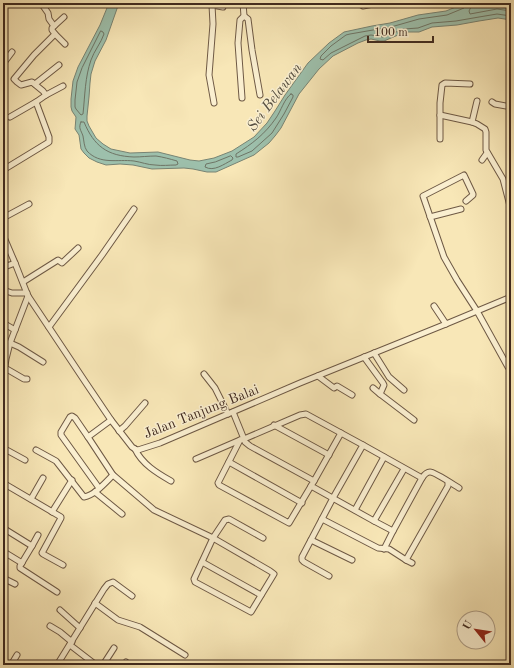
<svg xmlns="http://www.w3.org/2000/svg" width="514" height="668" font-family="'Old Standard TT',serif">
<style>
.water{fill:#9dc0ac;stroke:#788474}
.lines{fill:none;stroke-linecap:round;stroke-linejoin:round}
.shore{stroke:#6e7566;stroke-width:1}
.minor-casing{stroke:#6e5945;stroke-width:7}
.minor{stroke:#faefd0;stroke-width:5}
.labels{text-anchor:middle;stroke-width:3;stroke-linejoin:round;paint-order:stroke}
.street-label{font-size:14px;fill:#402a1f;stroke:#faefd0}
.water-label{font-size:15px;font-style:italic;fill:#575042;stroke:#faefd0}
</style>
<rect width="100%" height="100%" fill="#f8e7b7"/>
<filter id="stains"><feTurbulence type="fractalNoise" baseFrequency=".005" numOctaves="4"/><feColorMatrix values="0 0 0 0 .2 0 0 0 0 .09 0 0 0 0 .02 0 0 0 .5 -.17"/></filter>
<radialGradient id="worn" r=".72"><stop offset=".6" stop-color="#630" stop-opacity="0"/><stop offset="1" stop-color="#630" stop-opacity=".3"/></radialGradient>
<!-- water -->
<polygon class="water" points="109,3 119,3 106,40 95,61 91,74 90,83 89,97 87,116 87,121 89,126 96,138 103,144 111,149 130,153 158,152 190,160 199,161 214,158 232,151 254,137 267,123 275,111 285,95 308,63 329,43 344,32 372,26 390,23 418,15 446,11 463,4 487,3 505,4 511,5 511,20 498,18 479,21 457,25 432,27 419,32 405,32 384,41 380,41 371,39 366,40 358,43 333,56 319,69 299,94 281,128 275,136 269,143 254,155 216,172 207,172 193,169 184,168 152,169 133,165 120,164 106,165 97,162 89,158 84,153 81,149 79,135 75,129 76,117 72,111 71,107 71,99 73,81 78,67 100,25"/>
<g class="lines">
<!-- shore -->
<g class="shore">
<polyline points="466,3 466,6 464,8 447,15 419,19 391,27 373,30 350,34 346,35 331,46 321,56 320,59 323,60 331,53 365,36 371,35 383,37 404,29 418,28 432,23 456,21 479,17 497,14 511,16"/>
<polyline points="471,3 471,7 469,11 470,14 497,9 511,11"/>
<path d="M101,31l2,1 1,2c-3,9 -10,17 -13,26 -6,17 -6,35 -8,54l-2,1 -5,-6 -1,-2v-7l2,-18 5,-14z"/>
<path d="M291,94l2,1v2l-9,17 -12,19 -20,18 -14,6h-2v-3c16,-10 29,-20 40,-36 5,-7 8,-19 15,-24z"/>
<path d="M81,122h3c10,24 23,34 50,35 7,0 14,-1 22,-1 7,1 14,3 21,5l1,3 -2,1c-7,0 -14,1 -21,0 -7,0 -14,-3 -21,-4 -17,-2 -34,4 -47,-10 -3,-4 -3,-10 -4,-15 -2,-6 -5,-8 -2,-14z"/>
<path d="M231,156l2,2 -1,2c-8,4 -18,12 -27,7l1,-3 9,-2z"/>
</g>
<defs>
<g id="minor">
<polyline points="41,3 48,13 49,19 54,26"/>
<polyline points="196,3 212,5 213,24 209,75 214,103"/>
<polyline points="360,3 360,4 363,6 378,3"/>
<polyline points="212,5 223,7"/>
<polyline points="244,16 248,19 252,50 260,95"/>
<polyline points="55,34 65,44"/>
<polyline points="3,64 12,52"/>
<polyline points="35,84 59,65"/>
<polyline points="46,95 43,91 32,82 21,85 17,82 14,79 34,55 55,34 52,30 52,28 64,17"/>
<polyline points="242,98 238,43 240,20 244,16 243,3"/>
<polyline points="477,101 472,122 477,124 485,129 486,132 486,150 503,179 511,210"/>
<polyline points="492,102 495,104 511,107"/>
<polyline points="440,115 472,122"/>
<polyline points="10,117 36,102"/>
<polyline points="440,139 440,103 442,85 445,83 470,84"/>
<polyline points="482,160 487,153"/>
<polyline points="3,170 49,142 49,137 36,102 46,95 63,86"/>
<polyline points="466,201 473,195 473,194 464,175 423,196 444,257 457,280 477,311 508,367"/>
<polyline points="430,217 461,209"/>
<polyline points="3,218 29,204"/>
<polyline points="3,235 15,263 28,296 86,383 111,420 132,447 135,449 138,450 160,443 300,383 446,324 511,297"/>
<polyline points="3,267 6,264 7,266 15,263"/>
<polyline points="23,282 58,260 62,263 78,248"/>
<polyline points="3,290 12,293 27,293"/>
<polyline points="434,306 446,324"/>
<polyline points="3,323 15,330"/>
<polyline points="49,327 102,255 134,209"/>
<polyline points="10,343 19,347 43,362"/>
<polyline points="374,353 389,377 404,390"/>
<polyline points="364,357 383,383 384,385 380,394 401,410 414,420"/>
<polyline points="5,368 24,379 27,379"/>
<polyline points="204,374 215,388 228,414"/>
<polyline points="318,376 334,388 337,386 352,395"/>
<polyline points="3,380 6,359 10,343 28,296"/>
<polyline points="373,388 380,394"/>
<polyline points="233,412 244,439 240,440 218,483 219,485 289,523 311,486"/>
<polyline points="111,420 88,437 113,475 154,510 213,538 270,571 274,574 251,612 195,582 194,579 213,538 225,520 229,519 263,538"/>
<polyline points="274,425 329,455"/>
<polyline points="119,431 125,426 145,403"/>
<polyline points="88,437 75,418 72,416 70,417 61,432 61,435 99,488"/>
<polyline points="363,445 422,478"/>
<polyline points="3,448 25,460"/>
<path d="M135,449c7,15 22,24 36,32"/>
<path d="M36,450l20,11 28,36c11,-2 21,-14 29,-22"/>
<polyline points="196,459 240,440"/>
<polyline points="229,462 302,503"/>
<polyline points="314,481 341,433"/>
<polyline points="3,483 61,517 61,518 42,553 43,554 63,565"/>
<polyline points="95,492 122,514"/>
<polyline points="31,499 43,478"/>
<polyline points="355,510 384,457"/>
<polyline points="52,512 72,480"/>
<polyline points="322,519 378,548 389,549 406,560 448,486 448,483"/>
<path d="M374,521l19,10 29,-53c2,-3 4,-6 8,-6 5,0 24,13 29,16"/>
<polyline points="3,528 32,546 20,566 20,568 57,592"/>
<polyline points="311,540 352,560"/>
<polyline points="32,546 38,535"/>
<polyline points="384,549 393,531"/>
<polyline points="4,552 22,563"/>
<polyline points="406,560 412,563"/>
<polyline points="202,562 261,595"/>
<polyline points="329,576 304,562 302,560 302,557 333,498 363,445 306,414 300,415 244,439 245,442 250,446 314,481 311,486 374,521 404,469"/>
<polyline points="3,578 15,584"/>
<polyline points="95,603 118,620 140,627 185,655"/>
<polyline points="60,610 80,628"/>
<polyline points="50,626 60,632 72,642"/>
<polyline points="70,645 96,665"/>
<polyline points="11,665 17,655"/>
<polyline points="57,665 104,589 108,584 113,582 132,596"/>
<polyline points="103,665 114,648"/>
<polyline points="124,665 126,662"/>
</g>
</defs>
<!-- minor casing -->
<use href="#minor" class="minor-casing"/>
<!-- minor -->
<use href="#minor" class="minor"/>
</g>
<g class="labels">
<!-- street labels -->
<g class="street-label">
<text transform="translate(201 411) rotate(-22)" y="5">Jalan Tanjung Balai</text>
</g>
<!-- water labels -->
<g class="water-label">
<text transform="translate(274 97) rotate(-53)" y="5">Sei Belawan</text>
</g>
</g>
<!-- margin -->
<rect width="514" height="668" fill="none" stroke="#f8e7b7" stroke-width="16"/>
<rect x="4" y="4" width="506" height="660" fill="none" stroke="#402a1f" stroke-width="2"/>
<rect x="8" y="8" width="498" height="652" fill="none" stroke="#402a1f"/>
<!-- north arrow -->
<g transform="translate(476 630) rotate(300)"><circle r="19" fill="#faefd0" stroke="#b0a089"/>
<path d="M0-3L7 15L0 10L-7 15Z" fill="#8f2418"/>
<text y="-6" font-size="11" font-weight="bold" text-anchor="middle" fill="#402a1f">U</text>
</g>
<!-- scale -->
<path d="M368 36v6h65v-6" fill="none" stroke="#402a1f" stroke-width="2"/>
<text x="374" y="36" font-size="12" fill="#402a1f" stroke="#faefd0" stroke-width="3" paint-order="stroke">100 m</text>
<rect width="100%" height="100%" filter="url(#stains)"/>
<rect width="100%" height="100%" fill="url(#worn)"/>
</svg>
